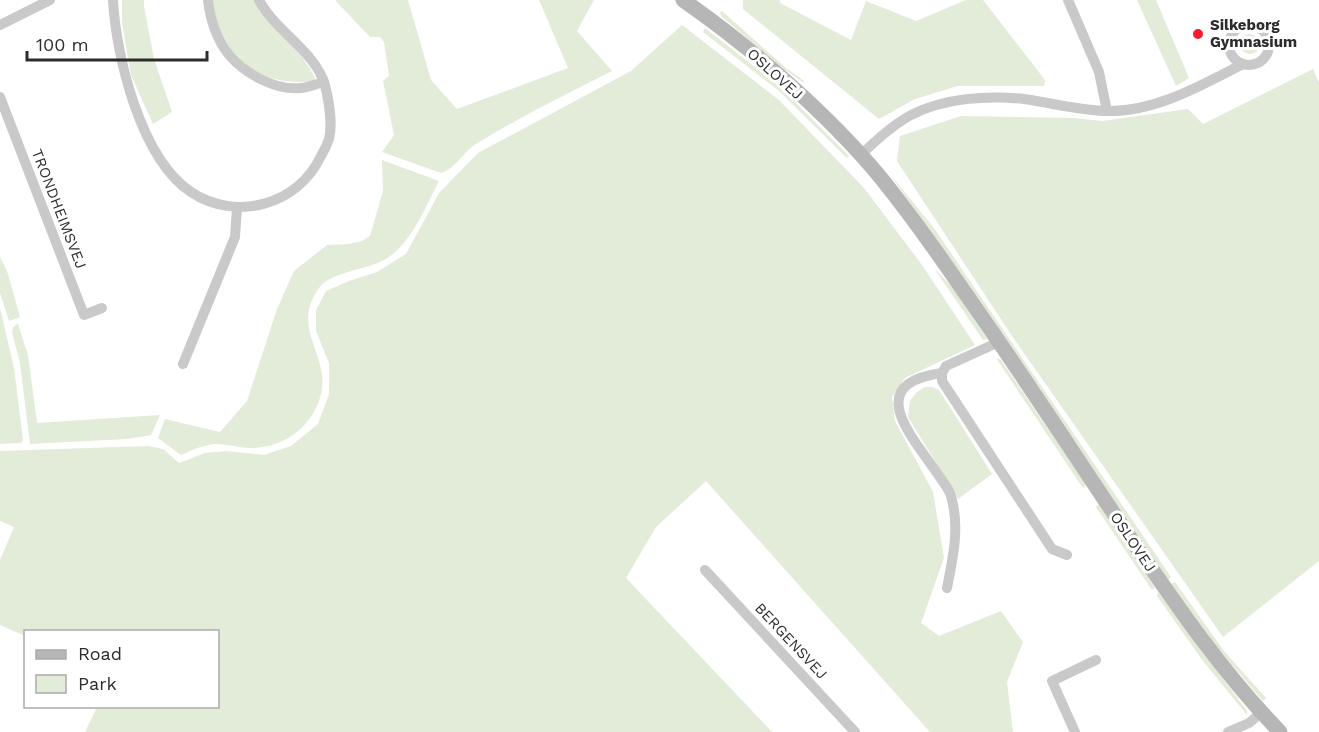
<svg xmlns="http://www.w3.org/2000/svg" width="1319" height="732" font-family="'Work Sans',sans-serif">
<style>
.green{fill:#e2ecd8}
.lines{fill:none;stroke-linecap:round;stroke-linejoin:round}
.street{stroke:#c9c9c9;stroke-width:10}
.secondary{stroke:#b6b6b6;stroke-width:15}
.poi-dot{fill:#f71b2b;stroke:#fff;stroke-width:2}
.labels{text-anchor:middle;stroke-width:6;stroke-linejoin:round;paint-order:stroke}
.poi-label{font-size:15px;font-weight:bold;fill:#2c2c2c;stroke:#fff;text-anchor:start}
.street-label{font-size:15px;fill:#2c2c2c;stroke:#fff}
</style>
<rect width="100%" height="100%" fill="#fff"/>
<!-- green -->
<g class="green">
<polygon points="122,0 144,0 144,6 154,59 172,112 153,124 131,75 122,23"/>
<path d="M213,0h41c16,28 49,51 61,78l-2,3c-54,8 -95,-28 -100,-81z"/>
<path d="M335,0h73l23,80 26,29 111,-41 -29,-68h55l-17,31 35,40c-46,23 -92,46 -136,73 -13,8 -21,25 -35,29l-59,-21 12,-17 -11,-54 6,-5 -5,-34 -4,-5h-10z"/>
<polygon points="743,0 780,0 780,3 851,40 866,1 916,21 966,0 983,0 1045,80 1044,86 958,86 915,99 879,119 743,9"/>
<polygon points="1137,0 1156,0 1189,78 1176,86"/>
<polygon points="722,11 786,68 804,81 804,83 781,67 721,16 720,12"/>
<polygon points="682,25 779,100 864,188 922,265 975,345 905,378 892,397 895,421 933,492 944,558 921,623 939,636 1001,611 1023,642 1007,682 1013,732 930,732 706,481 656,527 626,578 772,732 85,732 97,707 218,706 218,632 26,632 25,636 0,625 0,560 14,527 0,521 0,451 148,446 163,449 179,463 205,453 226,451 264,455 291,446 318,424 329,394 329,363 316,331 316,310 326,291 349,281 377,272 406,254 439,193 478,153 631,71"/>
<polygon points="705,28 779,86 849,156 847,158 778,90 703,32"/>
<circle cx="1250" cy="44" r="10"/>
<polygon points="1313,69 1319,83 1319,561 1223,637 1012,336 897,161 900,136 961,116 1074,118 1102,121 1188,109 1203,124"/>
<path d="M382,160l57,21c-13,25 -26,59 -50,76 -20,14 -57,13 -70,31 -31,43 16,69 0,113 -11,29 -36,46 -67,47 -12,0 -24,-4 -36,-4 -13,1 -24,6 -35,11l-23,-17 7,-19 55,13 27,-31 30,-92 17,-38 33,-26 21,-1 14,-3 8,-5 13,-45z"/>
<polygon points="889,173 934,228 1171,577 1168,580 949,257"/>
<polygon points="0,257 7,271 20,317 9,321 0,293"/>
<polygon points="934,268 954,289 987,339 983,340"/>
<polygon points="0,308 14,368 23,440 21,443 0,444"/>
<polygon points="18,324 28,355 37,423 160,415 151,435 127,439 30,444 20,363 12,332 13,327"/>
<polygon points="996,358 1001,360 1086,485 1083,488"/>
<polygon points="925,387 933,387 939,390 992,474 958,499 908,417 910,401 917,392"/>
<polygon points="1099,504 1155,588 1152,590 1096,507"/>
<polygon points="1175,582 1224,651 1266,698 1263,701 1217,647 1171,584"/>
<polygon points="1158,592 1247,711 1247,715 1203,661 1157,596"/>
</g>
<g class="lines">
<!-- street -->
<g class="street">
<path d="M113,0c3,57 28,159 78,192 45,30 107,13 130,-36 3,-5 6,-11 8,-17 4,-17 0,-37 -4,-54 -10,-34 -50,-54 -66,-85"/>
<path d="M208,0c2,19 9,41 22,56 16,18 46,35 71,32 8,-1 15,-4 23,-6"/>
<polyline points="1068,0 1099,72 1107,111"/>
<polyline points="0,25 50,0"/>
<circle cx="1249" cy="45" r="20"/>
<polyline points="0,97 84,315 102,308"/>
<path d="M861,155c15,-15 32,-30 50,-40 33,-17 76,-20 113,-16 29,4 56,12 86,12 47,0 92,-26 133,-47"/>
<polyline points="999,342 946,366 942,373 942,381 1052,549 1067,555"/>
<polyline points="183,364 235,237 237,208"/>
<path d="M942,373c-81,11 -29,64 -3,103 4,6 10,13 12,20 9,31 2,61 -4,92"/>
<polyline points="705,570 855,732"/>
<polyline points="1075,732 1052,681 1096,660"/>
<polyline points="1228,732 1249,723 1261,713"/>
</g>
<!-- secondary -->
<path class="secondary" d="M683,0c69,48 145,114 198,178 29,36 56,74 82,112 58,82 112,166 168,249 46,67 92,134 149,193"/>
</g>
<!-- markers -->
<circle class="poi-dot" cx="1198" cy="34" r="6"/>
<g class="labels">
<!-- poi labels -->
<g class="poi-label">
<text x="1210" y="30">Silkeborg<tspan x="1210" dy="17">Gymnasium</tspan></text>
</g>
<!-- street labels -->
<g class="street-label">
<text transform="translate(775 74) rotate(42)" y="5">OSLOVEJ</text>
<text transform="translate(59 209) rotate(69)" y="5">TRONDHEIMSVEJ</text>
<text transform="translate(1133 542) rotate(56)" y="5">OSLOVEJ</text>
<text transform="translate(791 641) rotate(47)" y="5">BERGENSVEJ</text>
</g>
</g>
<!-- legend -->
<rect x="24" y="630" width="195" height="78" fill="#ffffff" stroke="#ababab" stroke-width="1.5"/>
<rect x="36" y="650" width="30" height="9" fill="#b6b6b6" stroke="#ababab" stroke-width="1.5"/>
<text x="78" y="660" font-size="18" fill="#2c2c2c">Road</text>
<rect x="36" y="675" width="30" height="18" fill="#e2ecd8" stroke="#ababab" stroke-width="1.5"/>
<text x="78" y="690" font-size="18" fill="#2c2c2c">Park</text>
<!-- scale -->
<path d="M27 51v9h180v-9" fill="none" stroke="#2c2c2c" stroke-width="3"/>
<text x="36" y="51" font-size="18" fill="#2c2c2c" stroke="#ffffff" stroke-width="4.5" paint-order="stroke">100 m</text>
</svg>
